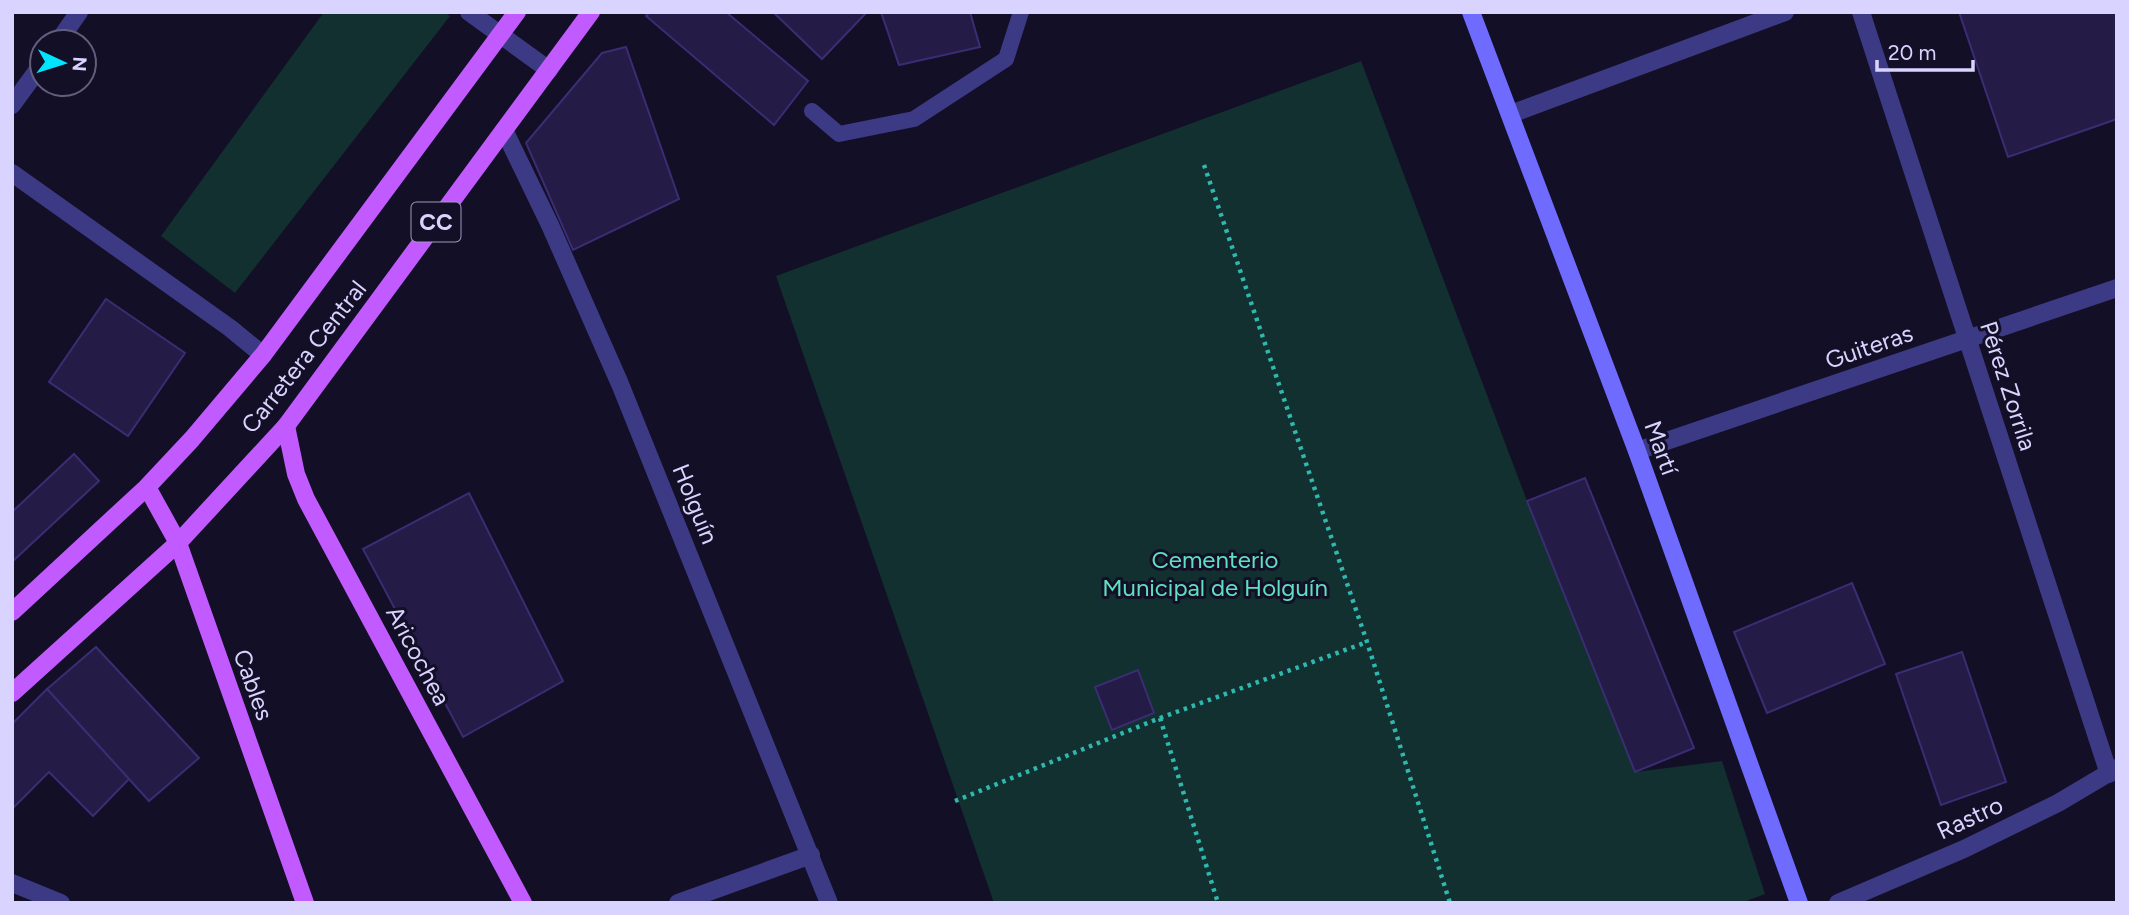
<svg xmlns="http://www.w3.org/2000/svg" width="2129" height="915" font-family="Figtree,sans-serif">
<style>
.green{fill:#12302f}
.building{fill:#241b47;stroke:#3b2d73;stroke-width:2}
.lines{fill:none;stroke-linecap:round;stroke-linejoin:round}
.path{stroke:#2fb8b0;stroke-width:4.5;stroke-dasharray:3.5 5;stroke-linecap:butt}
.lane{stroke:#3d3a85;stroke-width:16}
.street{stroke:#3d3a85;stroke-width:18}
.secondary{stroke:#6f6bff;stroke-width:18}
.primary{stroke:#c25bff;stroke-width:18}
.labels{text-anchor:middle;stroke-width:6;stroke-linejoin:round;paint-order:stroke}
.shield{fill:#130f26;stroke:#9e99be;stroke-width:2}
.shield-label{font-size:23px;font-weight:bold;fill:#d9d4ff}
.street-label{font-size:24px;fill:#d9d4ff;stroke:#130f26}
.park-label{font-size:24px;fill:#5fe0c0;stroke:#130f26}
</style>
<rect width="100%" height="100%" fill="#130f26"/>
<!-- green -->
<g class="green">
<polygon points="324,12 444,12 450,16 235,293 161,236"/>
<polygon points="1361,61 1527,501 1635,772 1722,761 1765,894 1741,903 994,903 776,276"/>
</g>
<!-- building -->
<g class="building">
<polygon points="650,12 726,12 808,81 774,125 646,16"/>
<polygon points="773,12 867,12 822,59"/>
<polygon points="881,12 970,12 980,47 899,65"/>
<polygon points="1959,12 2117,12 2117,119 2008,157"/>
<polygon points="626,47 679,199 573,250 526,143 602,53"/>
<polygon points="106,299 185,353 128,436 49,382"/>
<polygon points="74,454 99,481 12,562 12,512"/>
<polygon points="1585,478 1694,748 1635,772 1527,501"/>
<polygon points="469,493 563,681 463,737 363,549"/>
<polygon points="1852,583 1885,664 1767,713 1734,632"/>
<polygon points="96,647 199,758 149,801 47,689"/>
<polygon points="1962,652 2006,782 1941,805 1896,674"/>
<polygon points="1138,670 1154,713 1112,730 1095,687"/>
<polygon points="47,689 129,779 93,816 49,772 12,809 12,724"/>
</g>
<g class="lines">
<!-- path -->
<g class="path">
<polyline points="1204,165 1367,642 1450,903"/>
<polyline points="1160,718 1218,903"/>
<polyline points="955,801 1160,718 1367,642"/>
</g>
<!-- lane -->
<polyline class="lane" points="812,111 839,134 914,119 1006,59 1021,12"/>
<!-- street -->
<g class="street">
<polyline points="469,12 549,70"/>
<polyline points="1861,12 2109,774"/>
<polyline points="58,42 79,12"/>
<polyline points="12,105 42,64"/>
<polyline points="1511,114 1785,12"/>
<polyline points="504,130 550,225 620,384 829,903"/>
<polyline points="12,173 230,328 263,355"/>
<polyline points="1637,451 2117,288"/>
<polyline points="12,883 61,903"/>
<polyline points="678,903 811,855"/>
<polyline points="1838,903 1964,849 2058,803 2117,768"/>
</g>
<!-- secondary -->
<polyline class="secondary" points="1471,12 1637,451 1799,903"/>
<!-- primary -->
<g class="primary">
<polyline points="286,426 296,474 306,499 523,903"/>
<polyline points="147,487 178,543 305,903"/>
<polyline points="12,612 147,487 192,439 263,355 517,12"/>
<polyline points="12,693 178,543 286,426 591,12"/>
</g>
</g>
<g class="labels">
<!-- shield labels -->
<rect class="shield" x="411.5" y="202.5" width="49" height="39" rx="5"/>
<g class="shield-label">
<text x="436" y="230">CC</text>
</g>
<!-- street labels -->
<g class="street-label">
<text transform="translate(1869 347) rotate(-19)" y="8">Guiteras</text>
<text transform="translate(304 357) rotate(-52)" y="8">Carretera Central</text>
<text transform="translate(2008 386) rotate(72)" y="8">Pérez Zorrila</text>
<text transform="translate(1661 448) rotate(70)" y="8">Martí</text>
<text transform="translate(695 504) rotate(68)" y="8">Holguín</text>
<text transform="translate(418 656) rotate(62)" y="8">Aricochea</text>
<text transform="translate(253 685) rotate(70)" y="8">Cables</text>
<text transform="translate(1970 818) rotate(-25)" y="8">Rastro</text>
</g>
<!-- park labels -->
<g class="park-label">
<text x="1215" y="568">Cementerio<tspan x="1215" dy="28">Municipal de Holguín</tspan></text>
</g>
</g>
<!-- border -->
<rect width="2129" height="915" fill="none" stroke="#d9d4ff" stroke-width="28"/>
<!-- north arrow -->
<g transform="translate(63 63) rotate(94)"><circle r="33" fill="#130f26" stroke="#625e7d" stroke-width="2"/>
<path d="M0-5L12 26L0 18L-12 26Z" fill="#00e5ff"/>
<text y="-10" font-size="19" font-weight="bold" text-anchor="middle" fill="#d9d4ff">N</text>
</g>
<!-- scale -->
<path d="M1877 60v10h96v-10" fill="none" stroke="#d9d4ff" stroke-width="3.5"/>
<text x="1888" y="60" font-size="21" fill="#d9d4ff" stroke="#130f26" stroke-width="5" paint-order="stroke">20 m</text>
</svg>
